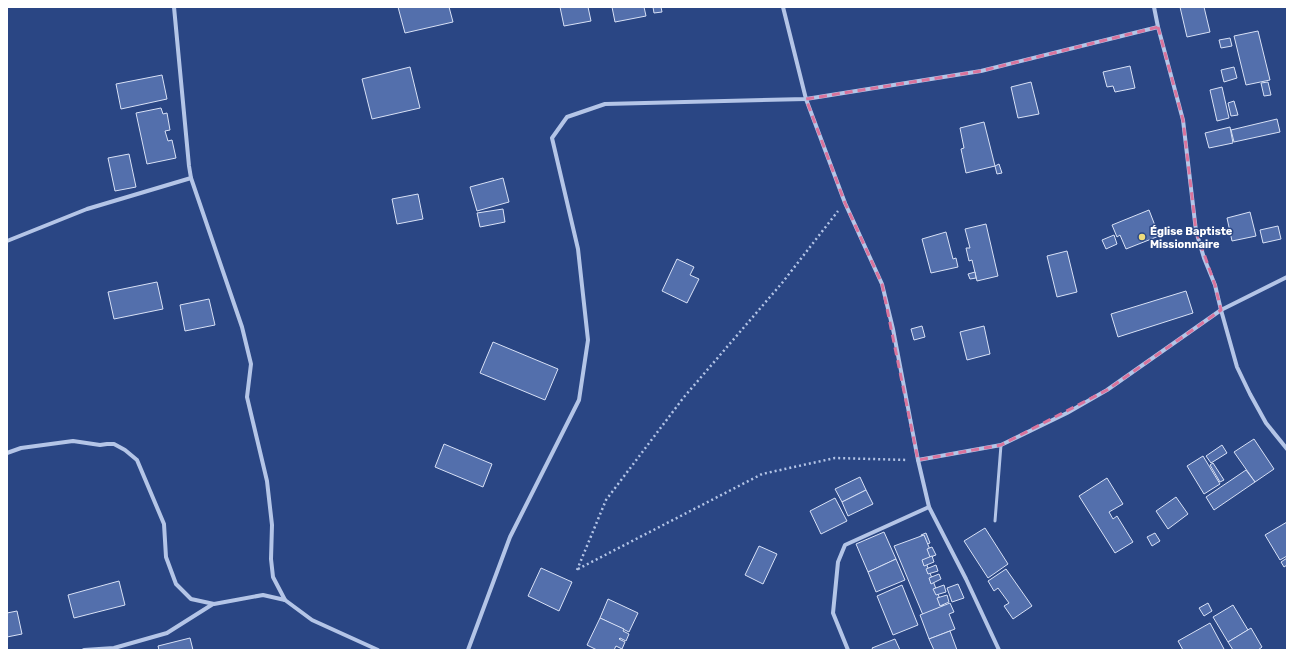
<svg xmlns="http://www.w3.org/2000/svg" width="1294" height="657" font-family="Rubik,sans-serif">
<style>
.building{fill:#536fac;stroke:#d8e1f6}
.lines{fill:none;stroke-linecap:round;stroke-linejoin:round}
.path{stroke:#b4c5e7;stroke-width:2.5;stroke-dasharray:2 3;stroke-linecap:butt}
.lane{stroke:#b4c5e7;stroke-width:3}
.street{stroke:#b4c5e7;stroke-width:4}
.marked{fill:none;stroke:#da749d;stroke-width:3;stroke-dasharray:8 5;stroke-linejoin:round}
.poi-dot{fill:#eddb7c;stroke:#2a4684;stroke-width:1.5}
.labels{text-anchor:middle;stroke-width:3;stroke-linejoin:round;paint-order:stroke}
.poi-label{font-size:11px;font-weight:bold;fill:#fff;stroke:#2a4684;text-anchor:start}
</style>
<rect width="100%" height="100%" fill="#2a4684"/>
<!-- building -->
<g class="building">
<polygon points="398,7 449,7 453,22 405,33"/>
<polygon points="560,7 588,7 591,21 564,26"/>
<polygon points="612,7 644,7 646,16 615,22"/>
<polygon points="653,7 661,7 662,12 654,13"/>
<polygon points="1180,7 1204,7 1210,32 1187,37"/>
<polygon points="1258,31 1270,80 1246,85 1234,36"/>
<polygon points="1230,38 1232,46 1221,48 1219,40"/>
<polygon points="1130,66 1135,88 1115,92 1113,86 1107,87 1103,72"/>
<polygon points="410,67 420,108 372,119 362,79"/>
<polygon points="1234,67 1237,78 1224,82 1221,70"/>
<polygon points="162,75 167,99 121,109 116,84"/>
<polygon points="1031,82 1039,114 1018,118 1011,87"/>
<polygon points="1268,82 1271,95 1264,96 1261,83"/>
<polygon points="1222,87 1229,118 1217,121 1210,90"/>
<polygon points="1234,101 1238,115 1231,116 1228,103"/>
<polygon points="161,108 163,114 167,113 170,130 165,131 168,141 172,140 176,158 147,164 136,113"/>
<polygon points="1277,119 1280,132 1234,142 1231,130"/>
<polygon points="984,122 995,166 966,173 961,149 964,148 960,128"/>
<polygon points="1230,127 1233,143 1209,148 1205,133"/>
<polygon points="129,154 136,187 115,191 108,158"/>
<polygon points="999,164 1002,173 997,174 995,166"/>
<polygon points="503,178 509,202 477,211 470,187"/>
<polygon points="418,194 423,219 397,224 392,199"/>
<polygon points="503,209 505,222 480,227 477,213"/>
<polygon points="1149,210 1159,236 1126,249 1120,235 1117,237 1112,225"/>
<polygon points="1250,212 1256,236 1232,241 1227,218"/>
<polygon points="986,224 998,276 977,281 972,260 969,261 966,248 970,248 965,229"/>
<polygon points="1278,226 1281,239 1263,243 1260,230"/>
<polygon points="946,232 953,259 956,258 958,267 931,273 922,239"/>
<polygon points="1114,235 1117,244 1106,249 1102,240"/>
<polygon points="1067,251 1077,292 1057,297 1047,256"/>
<polygon points="677,259 694,267 690,275 699,279 687,303 662,291"/>
<polygon points="975,272 976,278 970,279 968,274"/>
<polygon points="157,282 163,309 114,319 108,292"/>
<polygon points="1186,291 1193,313 1118,337 1111,314"/>
<polygon points="209,299 215,325 185,331 180,305"/>
<polygon points="922,326 925,337 914,340 911,329"/>
<polygon points="984,326 990,354 967,360 960,332"/>
<polygon points="493,342 558,369 545,400 480,373"/>
<polygon points="1254,439 1274,469 1255,482 1234,452"/>
<polygon points="444,444 492,464 483,487 435,467"/>
<polygon points="1222,445 1227,453 1211,463 1206,456"/>
<polygon points="1203,456 1220,484 1204,494 1187,466"/>
<polygon points="1213,463 1224,480 1220,482 1210,465"/>
<polygon points="1246,470 1255,482 1214,510 1206,497"/>
<polygon points="860,477 866,490 842,502 835,489"/>
<polygon points="1107,478 1123,504 1109,512 1113,519 1117,516 1133,542 1115,553 1079,496"/>
<polygon points="866,490 873,504 848,516 842,502"/>
<polygon points="1176,497 1188,514 1168,529 1156,511"/>
<polygon points="835,498 847,521 821,534 810,511"/>
<polygon points="1287,522 1287,556 1280,560 1265,535"/>
<polygon points="985,528 1008,564 988,578 964,541"/>
<polygon points="884,532 896,559 868,572 856,544"/>
<polygon points="926,533 930,543 925,545 921,535"/>
<polygon points="1155,533 1160,541 1152,546 1147,537"/>
<polygon points="924,535 933,557 925,560 943,607 923,615 894,546"/>
<polygon points="759,546 777,554 763,584 745,575"/>
<polygon points="932,547 936,555 930,557 927,549"/>
<polygon points="932,556 934,562 924,566 922,560"/>
<polygon points="1287,558 1287,565 1284,567 1281,562"/>
<polygon points="896,559 905,580 876,592 868,572"/>
<polygon points="936,565 938,571 928,574 926,569"/>
<polygon points="541,568 572,582 559,611 528,596"/>
<polygon points="1006,569 1032,606 1013,619 1004,606 1009,603 998,588 994,591 988,581"/>
<polygon points="939,574 941,579 931,584 929,578"/>
<polygon points="119,581 125,605 74,618 68,595"/>
<polygon points="958,584 964,598 952,602 947,588"/>
<polygon points="902,585 918,625 893,635 877,596"/>
<polygon points="944,585 946,592 936,595 933,589"/>
<polygon points="947,595 949,602 940,606 937,598"/>
<polygon points="608,599 638,613 629,632 600,618"/>
<polygon points="950,603 954,612 949,614 955,629 929,639 920,615"/>
<polygon points="1208,603 1212,611 1204,616 1199,608"/>
<polygon points="1233,605 1248,630 1228,642 1213,617"/>
<polygon points="17,611 22,634 7,637 7,613"/>
<polygon points="600,618 624,629 623,631 629,634 626,641 620,638 619,639 625,642 622,649 616,646 614,650 597,650 587,645"/>
<polygon points="1210,623 1224,649 1221,650 1183,650 1178,641"/>
<polygon points="1251,628 1262,647 1258,650 1233,650 1228,642"/>
<polygon points="950,631 957,650 934,650 929,639"/>
<polygon points="190,638 193,650 159,650 158,646"/>
<polygon points="895,639 900,650 873,650 872,648"/>
</g>
<g class="lines">
<!-- path -->
<g class="path">
<polyline points="578,569 762,474 835,458 908,460"/>
<polyline points="577,570 606,500 684,397 782,283 838,211"/>
</g>
<!-- lane -->
<polyline class="lane" points="995,521 1001,445"/>
<!-- street -->
<g class="street">
<polyline points="174,7 189,166 191,178 242,327 251,364 247,397 267,481 272,525 271,559 273,577 285,600"/>
<polyline points="783,7 806,99 845,203 882,284 893,329 918,460 929,507 966,579 999,650"/>
<polyline points="1154,7 1158,27 1183,120 1196,231 1204,258 1215,285 1221,310 1237,367 1250,394 1266,423 1287,449"/>
<polyline points="7,241 87,209 191,178"/>
<polyline points="7,453 21,448 73,441 100,445 107,444 114,444 125,450 137,460 164,524 166,557 176,584 191,599 214,604 263,595 285,600 312,620 378,650"/>
<polyline points="918,460 1001,445 1067,413 1107,390 1221,310 1287,277"/>
<polyline points="84,650 114,648 167,633 213,604"/>
<polyline points="468,650 510,537 579,400 588,340 578,249 552,138 567,117 605,104 806,99 981,71 1158,27"/>
<polyline points="848,650 833,613 838,562 845,545 929,507"/>
</g>
</g>
<!-- marked area -->
<path class="marked" d="M1158,27l25,93 13,111 19,54 6,25 -114,80 -106,55 -83,15 -36,-176 -37,-81 -39,-104 175,-28z"/>
<!-- markers -->
<circle class="poi-dot" cx="1142" cy="237" r="4"/>
<g class="labels">
<!-- poi labels -->
<g class="poi-label">
<text x="1150" y="235">Église Baptiste<tspan x="1150" dy="13">Missionnaire</tspan></text>
</g>
</g>
<!-- border -->
<rect width="1294" height="657" fill="none" stroke="#ffffff" stroke-width="16"/>
</svg>
